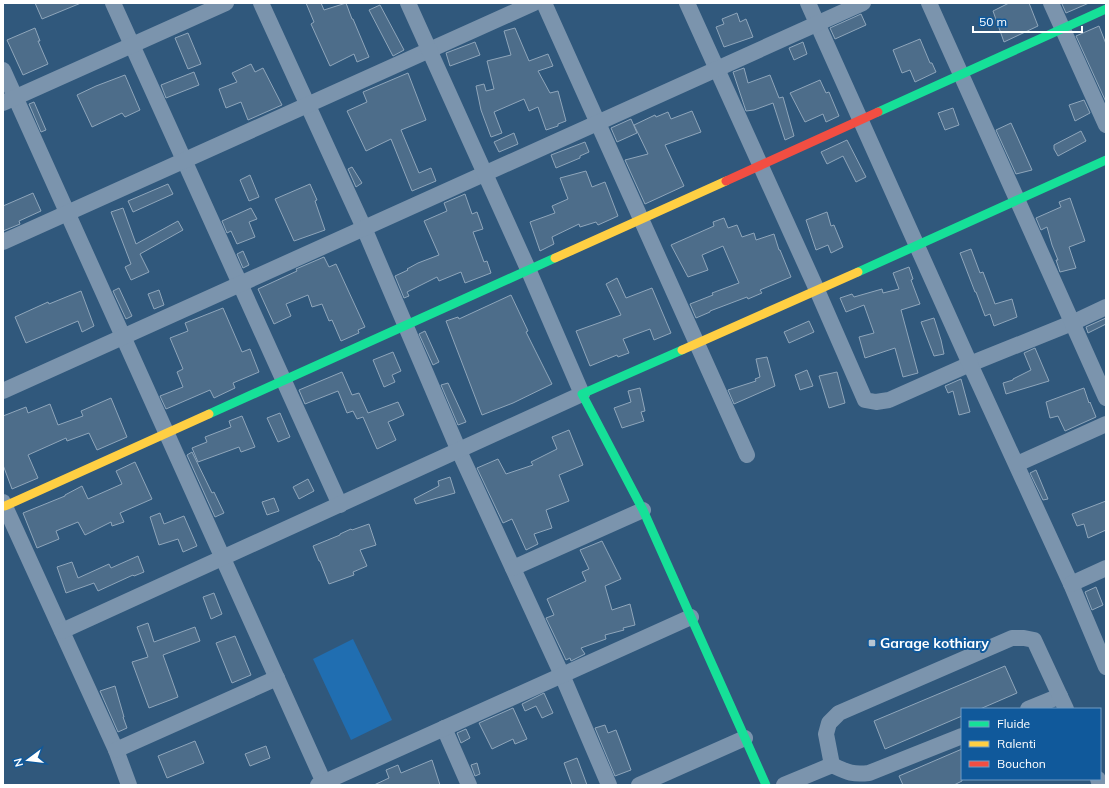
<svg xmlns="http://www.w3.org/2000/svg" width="1109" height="788" font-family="Mulish,sans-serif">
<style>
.green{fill:#206eb1}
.building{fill:#4d6d8a;stroke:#8fa6bb}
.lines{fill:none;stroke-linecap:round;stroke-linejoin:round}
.street{stroke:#7b94ad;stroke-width:16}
.fast{stroke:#16e098;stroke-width:9}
.slow{stroke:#ffcf43;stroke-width:9}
.jam{stroke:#f24e42;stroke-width:9}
.poi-dot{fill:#b7c5d1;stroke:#10599b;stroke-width:1.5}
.labels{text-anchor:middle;stroke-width:4;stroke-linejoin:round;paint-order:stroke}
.poi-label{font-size:14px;font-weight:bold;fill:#fff;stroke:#10599b;text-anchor:start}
</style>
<rect width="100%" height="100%" fill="#30587c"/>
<!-- green -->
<polygon class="green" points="353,639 392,720 351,740 313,659"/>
<!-- building -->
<g class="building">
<polygon points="35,3 81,3 42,19"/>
<polygon points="306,3 321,3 324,10 346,3 352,19 353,19 369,57 357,62 354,54 330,66 311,24 314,22"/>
<polygon points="1009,3 1029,3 1038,26 1004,42 993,11"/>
<polygon points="1063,3 1089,3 1066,13 1062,4"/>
<polygon points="380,5 404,50 393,56 369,10"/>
<polygon points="737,13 740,22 746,19 753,37 724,47 716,27 724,24 722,19"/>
<polygon points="861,14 866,25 835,39 830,28"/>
<polygon points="1099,26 1106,44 1106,102 1076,36"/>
<polygon points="35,28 40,41 38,41 48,64 23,75 7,40"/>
<polygon points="515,28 529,61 548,54 553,66 538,71 550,93 558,91 566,121 558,124 558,126 546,130 538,107 529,111 524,99 494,112 502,133 491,137 481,110 476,86 484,84 486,91 494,89 487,61 511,55 504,31"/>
<polygon points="188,33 201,64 188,69 175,38"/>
<polygon points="920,39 930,63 932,63 936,72 915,82 910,70 902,73 893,50"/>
<polygon points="475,42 480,55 450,66 446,53"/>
<polygon points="803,42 807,54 794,60 789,48"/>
<polygon points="251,64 255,72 263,68 282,105 248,120 241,102 226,108 219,89 237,82 232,73"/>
<polygon points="744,68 748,83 770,75 779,98 783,97 794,136 785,140 773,103 754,110 746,111 733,72"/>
<polygon points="194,72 199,85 166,98 161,85"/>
<polygon points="408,73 426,120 401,130 419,173 431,168 436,181 412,191 391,139 366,151 347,111 367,102 363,92"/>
<polygon points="125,75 140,110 125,117 122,113 92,127 77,95 96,86"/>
<polygon points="820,80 826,93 829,92 839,116 826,122 823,114 805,122 790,93"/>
<polygon points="1084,100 1090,113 1075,121 1069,105"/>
<polygon points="34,102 46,130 41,132 29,104"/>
<polygon points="953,108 959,125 945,130 938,113"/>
<polygon points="692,111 701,132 665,145 684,186 645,204 625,160 648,154 634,125 655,115 656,117 668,112 671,119"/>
<polygon points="631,119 637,133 617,142 611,128"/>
<polygon points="1011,123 1032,170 1016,174 996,130"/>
<polygon points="1081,131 1086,141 1058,156 1054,149 1054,145"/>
<polygon points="514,133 518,144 499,152 494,142"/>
<polygon points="847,140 866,177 856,182 843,156 827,164 821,152"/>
<polygon points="585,142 589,152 580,156 580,158 556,168 551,155"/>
<polygon points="352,167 362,183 356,187 348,169"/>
<polygon points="586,171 592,187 605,182 618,216 598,225 596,222 580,227 579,224 552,237 554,244 540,251 530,222 555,213 552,206 568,199 560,178"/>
<polygon points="250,175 259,197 249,201 240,180"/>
<polygon points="168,184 173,194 133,212 128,201"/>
<polygon points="310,184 317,200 315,201 325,230 294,241 275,199"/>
<polygon points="33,193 41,211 19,221 20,224 3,231 3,206"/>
<polygon points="465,194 472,214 477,212 483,229 473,232 484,262 487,261 491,273 465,283 461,272 439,281 437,277 407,292 409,296 404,298 395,276 408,270 407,269 418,263 439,255 424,221 447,211 444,203"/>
<polygon points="1070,198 1085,241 1069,247 1076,268 1060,272 1056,260 1058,260 1052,245 1047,227 1041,230 1036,218 1061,207 1059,202"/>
<polygon points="123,208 136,244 178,221 183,230 140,254 149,272 131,280 125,267 131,264 111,212"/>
<polygon points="251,208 257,219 249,222 255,237 237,244 231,231 227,233 222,221"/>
<polygon points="827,212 831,226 834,225 843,247 831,253 828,245 816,250 806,220"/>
<polygon points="724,218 728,228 737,225 742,237 754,233 756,240 774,234 779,250 780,250 791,277 760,290 762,293 748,299 747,297 710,311 710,312 696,318 690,304 713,295 712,293 739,283 723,246 702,255 708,270 688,277 671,245 714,226 713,222"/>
<polygon points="971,249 980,273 983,272 995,304 1012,299 1017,317 994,326 990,314 985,316 976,292 975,292 960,253"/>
<polygon points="243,251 249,265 243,268 237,254"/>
<polygon points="324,257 329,267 336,264 365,327 358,330 359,333 341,341 332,320 329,321 322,304 312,307 308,295 286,304 291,316 274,324 258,289 297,271 296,269"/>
<polygon points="909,267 913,279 911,280 920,304 901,310 918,373 903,377 895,348 865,358 859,337 874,333 864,305 846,312 840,298 852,294 854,297 882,289 883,293 899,289 893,273"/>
<polygon points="617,278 626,298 652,288 671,333 654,340 650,329 623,339 629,353 618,357 617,355 590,366 576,331 621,315 606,284"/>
<polygon points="119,288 132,316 126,319 113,291"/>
<polygon points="159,290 164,305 154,309 148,294"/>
<polygon points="81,291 94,326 82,332 78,321 26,343 15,317 48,302 49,304"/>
<polygon points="511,295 528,331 526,332 552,384 513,403 482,415 446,321 458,317 459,319"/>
<polygon points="223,308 242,352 250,349 259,372 233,383 235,388 214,398 210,390 166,409 160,396 183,387 177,372 183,369 170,338 188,331 185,323"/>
<polygon points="934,318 941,340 944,354 934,356 921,322"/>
<polygon points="1106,318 1106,324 1088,333 1086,327"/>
<polygon points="809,321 814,332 789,343 784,332"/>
<polygon points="425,331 439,362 433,365 419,334"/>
<polygon points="1035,348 1049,381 1006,394 1003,383 1013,380 1013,379 1031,370 1024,353"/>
<polygon points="393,352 401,371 392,375 395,382 384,387 373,360"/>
<polygon points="767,357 775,386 734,404 728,390 756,381 755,379 760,377 756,359"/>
<polygon points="807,370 813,386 800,390 795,375"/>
<polygon points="342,372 352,395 359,393 368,413 398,402 404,415 388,422 396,440 377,449 363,417 357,419 353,411 347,413 338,391 305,404 299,390"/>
<polygon points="837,372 845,403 829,408 819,376"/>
<polygon points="961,379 970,412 959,415 953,391 948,393 945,386"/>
<polygon points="448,383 466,422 458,425 441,385"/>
<polygon points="640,388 645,411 641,412 644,421 622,428 614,408 631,402 628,391"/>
<polygon points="1084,388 1089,403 1090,402 1096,417 1065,431 1058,416 1050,418 1046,402"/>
<polygon points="111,398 127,437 97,450 89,433 67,441 66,438 28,455 38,478 12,489 3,465 3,416 26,407 28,413 50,404 58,425 83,416 81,411"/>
<polygon points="280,413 290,437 278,442 267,418"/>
<polygon points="242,416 255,447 241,452 239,447 198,462 192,448 207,442 205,437 231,427 229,421"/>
<polygon points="569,430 583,465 559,475 569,501 546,510 552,528 534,534 538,544 526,550 512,519 503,523 477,468 498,459 506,474 533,465 531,462 557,449 552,437"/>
<polygon points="192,452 212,493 214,492 224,513 215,517 187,455"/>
<polygon points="135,462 152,499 120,513 124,522 112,526 111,522 85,535 78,522 56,531 59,539 37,548 23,513 65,496 65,495 82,486 88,499 122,484 116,471"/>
<polygon points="1036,470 1048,499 1043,500 1030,473"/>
<polygon points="450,477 455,493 416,504 414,499 439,486 438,481"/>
<polygon points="308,479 314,491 299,499 293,487"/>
<polygon points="274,498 279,511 267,515 262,502"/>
<polygon points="1106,501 1106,530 1088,538 1084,524 1077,526 1072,514"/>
<polygon points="160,513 164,524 184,516 197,546 183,552 178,539 159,545 150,517"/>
<polygon points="369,524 376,545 360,550 367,566 353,572 354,575 329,584 320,561 319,561 313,546 340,535 340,534 351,529 352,530"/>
<polygon points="602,541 621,579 605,586 612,610 630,604 635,625 623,628 624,630 605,635 606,639 581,648 585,654 571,661 570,658 566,660 546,618 554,615 547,599 586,581 582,572 589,569 580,550"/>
<polygon points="138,556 144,572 134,576 133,575 98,591 94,583 66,593 57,567 72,562 78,578 109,564 111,568"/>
<polygon points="1096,587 1103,605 1092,610 1085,592"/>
<polygon points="214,593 222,614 211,619 203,597"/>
<polygon points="148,623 154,642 195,627 200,641 163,655 178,697 149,708 132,662 148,657 137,627"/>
<polygon points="235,636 251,675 232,683 216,643"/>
<polygon points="1005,666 1017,693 980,709 962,709 962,716 885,749 874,721"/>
<polygon points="115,686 124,717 123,717 127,728 118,732 100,691"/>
<polygon points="544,693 553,713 542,718 536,706 525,711 522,704"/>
<polygon points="513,708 527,739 515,744 513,739 492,749 479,723"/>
<polygon points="605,725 608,733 616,730 631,770 615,776 595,728"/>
<polygon points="466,729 470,738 461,743 457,733"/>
<polygon points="195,741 204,763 167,778 158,756"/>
<polygon points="266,746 270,758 250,766 245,754"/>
<polygon points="962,749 962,781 954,785 903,785 899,776"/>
<polygon points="577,758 587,785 572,785 564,763"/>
<polygon points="432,760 440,785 374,785 389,778 386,770 398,765 401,773"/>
<polygon points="477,763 480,774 475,776 471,765"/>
</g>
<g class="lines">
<!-- street -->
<g class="street">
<polyline points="113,3 340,505"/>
<polyline points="261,3 364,228 459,451 562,675 609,785"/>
<polyline points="544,3 747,455"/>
<polyline points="687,3 817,290 865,400 876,402 889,400 970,364 1072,323 1106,307"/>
<polyline points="808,3 970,364 1071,584 1106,667"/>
<polyline points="929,3 1106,398"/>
<polyline points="1051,3 1106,125"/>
<polyline points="3,70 325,785"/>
<polyline points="3,103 226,3"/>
<polyline points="3,242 534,3"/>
<polyline points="3,391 863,3"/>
<polyline points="1017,464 1106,424"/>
<polyline points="3,502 116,750 129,785"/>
<polyline points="513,568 643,510"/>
<polyline points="1071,584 1106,568"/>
<polyline points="62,631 582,394 528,269 408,3"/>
<polyline points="1028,709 1060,696"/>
<polyline points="444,728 469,785"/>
<polyline points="116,750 277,678"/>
<polyline points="832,765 826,734 829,723 839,713 1012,638 1024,638 1034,640 1066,709"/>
<polyline points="1098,779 1100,785"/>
<polyline points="318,785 691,617"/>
<polyline points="639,785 745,738"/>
<path d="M784,785l48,-20c15,7 20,10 37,8l93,-37"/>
</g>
<!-- fast -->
<g class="fast">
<polyline points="878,112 1106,9"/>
<polyline points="858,272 1106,160"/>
<polyline points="682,350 582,394 643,510 766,785"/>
<polyline points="209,414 555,258"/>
</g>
<!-- slow -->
<g class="slow">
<polyline points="555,258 726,181"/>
<polyline points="682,350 858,272"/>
<polyline points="5,506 209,414"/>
</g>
<!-- jam -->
<polyline class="jam" points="726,181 878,112"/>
</g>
<!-- markers -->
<rect class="poi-dot" x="868" y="639" width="8" height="8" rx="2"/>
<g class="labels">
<!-- poi labels -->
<g class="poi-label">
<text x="880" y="648">Garage kothiary</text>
</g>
</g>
<!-- border -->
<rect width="1109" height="788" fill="none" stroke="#ffffff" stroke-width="8"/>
<!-- legend -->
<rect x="961" y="708" width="140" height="72" fill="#10599b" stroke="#709bc3"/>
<rect x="969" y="721" width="20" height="6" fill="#16e098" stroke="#709bc3"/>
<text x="997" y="728" font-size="12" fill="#ffffff">Fluide</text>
<rect x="969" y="741" width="20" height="6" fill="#ffcf43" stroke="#709bc3"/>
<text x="997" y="748" font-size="12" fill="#ffffff">Ralenti</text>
<rect x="969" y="761" width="20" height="6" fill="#f24e42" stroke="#709bc3"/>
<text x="997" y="768" font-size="12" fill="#ffffff">Bouchon</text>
<!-- north arrow -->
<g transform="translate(28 760) rotate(255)" stroke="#10599b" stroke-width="3" paint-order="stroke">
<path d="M0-3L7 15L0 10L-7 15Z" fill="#ffffff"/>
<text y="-6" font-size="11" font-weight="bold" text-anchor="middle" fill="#ffffff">N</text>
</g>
<!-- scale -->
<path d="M973 26v6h109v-6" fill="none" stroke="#ffffff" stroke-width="2"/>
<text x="979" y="26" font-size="12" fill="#ffffff" stroke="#10599b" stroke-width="3" paint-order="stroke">50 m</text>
</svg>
